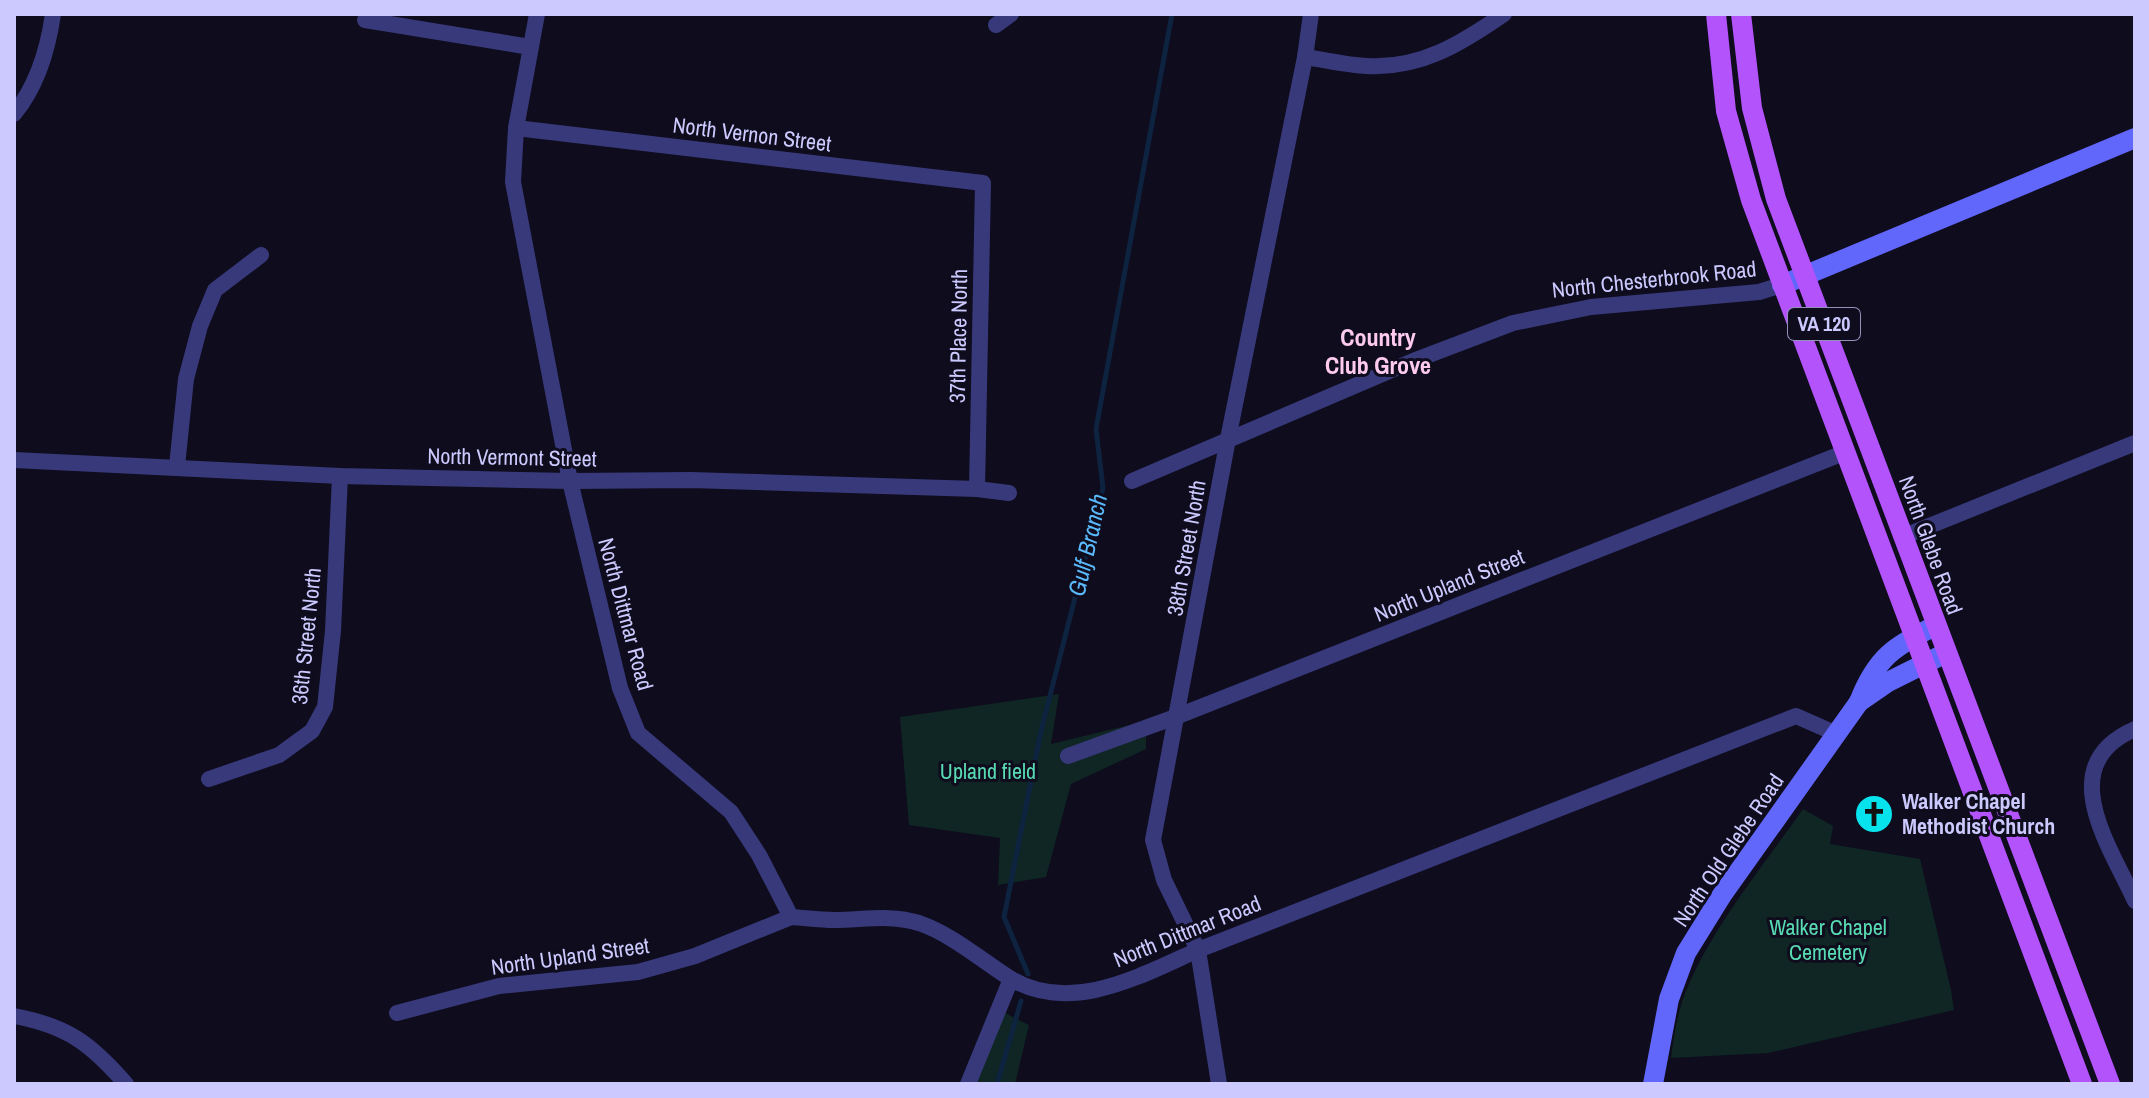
<svg xmlns="http://www.w3.org/2000/svg" width="2149" height="1098" font-family="'Archivo Narrow',sans-serif">
<style>
.green{fill:#0f2624}
.lines{fill:none;stroke-linecap:round;stroke-linejoin:round}
.stream{stroke:#0d2340;stroke-width:5}
.street{stroke:#38397b;stroke-width:16}
.secondary{stroke:#6267fb;stroke-width:20}
.primary{stroke:#b253fb;stroke-width:20}
.labels{text-anchor:middle;stroke-width:6;stroke-linejoin:round;paint-order:stroke}
.shield{fill:#0e0c1d;stroke:#9390ba;stroke-width:2}
.shield-label{font-size:20px;font-weight:bold;fill:#ccc9fe}
.street-label{font-size:22px;fill:#ccc9fe;stroke:#0e0c1d}
.park-label{font-size:22px;fill:#58dbb2;stroke:#0e0c1d}
.poi-label{font-size:22px;font-weight:bold;fill:#ccc9fe;stroke:#0e0c1d;text-anchor:start}
.neighbourhood-label{font-size:24px;font-weight:bold;fill:#fecbee;stroke:#0e0c1d}
.water-label{font-size:24px;font-style:italic;fill:#5ab9fb;stroke:#0e0c1d}
</style>
<rect width="100%" height="100%" fill="#0e0c1d"/>
<!-- green -->
<g class="green">
<polygon points="1059,694 1051,744 1146,721 1146,749 1071,784 1046,877 998,885 1000,838 909,825 900,717"/>
<path d="M1803,809l30,17 -3,18 90,15 31,131 3,20 -186,43 -97,5c3,-24 7,-49 17,-72 28,-64 75,-120 115,-177z"/>
<polygon points="999,1010 1029,1025 1015,1084 968,1084"/>
</g>
<g class="lines">
<!-- stream -->
<g class="stream">
<polyline points="1028,974 1004,917 1041,731 1103,488 1096,429 1172,14"/>
<polyline points="997,1084 1021,1001"/>
</g>
<!-- street -->
<g class="street">
<path d="M537,14l-21,114 -3,54 57,299 50,207 18,45 93,79 28,43 32,62c15,1 29,3 43,3 29,0 56,-6 85,3 32,11 61,36 89,54 61,39 132,-1 190,-27l598,-234 41,18"/>
<polyline points="365,20 530,47"/>
<polyline points="996,25 1011,14"/>
<path d="M1305,57c21,3 42,8 62,9 54,3 95,-23 137,-52"/>
<path d="M14,114c23,-28 34,-65 39,-100"/>
<polyline points="516,128 983,183 977,489"/>
<polyline points="14,460 340,476 570,481 691,480 977,489 1009,493"/>
<polyline points="177,466 186,379 200,326 215,290 261,255"/>
<polyline points="1132,481 1413,361 1513,323 1591,307 1759,292 1782,285"/>
<polyline points="1902,537 2135,443"/>
<path d="M2135,729c-83,36 -25,117 0,172"/>
<polyline points="1068,756 1178,716 1846,452"/>
<polyline points="209,779 279,755 312,731 325,707 333,631 340,476"/>
<polyline points="397,1013 499,986 638,972 695,956 791,917"/>
<path d="M14,1016c54,10 77,28 112,68"/>
<polyline points="968,1084 1011,979"/>
<polyline points="1219,1084 1198,950 1164,880 1153,840 1228,439 1305,57 1311,14"/>
</g>
<!-- secondary -->
<g class="secondary">
<polyline points="1782,285 2135,138"/>
<polyline points="1859,702 1888,682 1946,653"/>
<path d="M1653,1084l16,-85 17,-46 36,-58 137,-193c17,-44 35,-56 76,-76"/>
</g>
<!-- primary -->
<g class="primary">
<polyline points="1716,14 1726,111 1751,200 2082,1084"/>
<polyline points="1741,14 1752,108 1776,199 2110,1084"/>
</g>
</g>
<!-- icons -->
<defs>
<symbol id="church-disc" viewBox="-11 -11 22 22"><circle r="9.5" fill="#06e3ed" stroke="#0e0c1d"/><path d="M-1.2-6h2.4v3.5h3.3v2.4h-3.3V6h-2.4V-.1h-3.3v-2.4h3.3Z" fill="#111"/></symbol>
</defs>
<g fill-rule="evenodd">
<use href="#church-disc" x="1852" y="792" width="44" height="44"/>
</g>
<g class="labels">
<!-- shield labels -->
<rect class="shield" x="1788" y="308" width="72" height="32" rx="6"/>
<g class="shield-label">
<text x="1824" y="331">VA 120</text>
</g>
<!-- street labels -->
<g class="street-label">
<text transform="translate(752 134) rotate(7)" y="8">North Vernon Street</text>
<text transform="translate(1654 279) rotate(-6)" y="8">North Chesterbrook Road</text>
<text transform="translate(958 336) rotate(-89)" y="8">37th Place North</text>
<text transform="translate(512 457) rotate(1)" y="8">North Vermont Street</text>
<text transform="translate(1931 545) rotate(70)" y="8">North Glebe Road</text>
<text transform="translate(1186 548) rotate(-80)" y="8">38th Street North</text>
<text transform="translate(1449 585) rotate(-22)" y="8">North Upland Street</text>
<text transform="translate(626 614) rotate(75)" y="8">North Dittmar Road</text>
<text transform="translate(306 636) rotate(-84)" y="8">36th Street North</text>
<text transform="translate(1728 850) rotate(-56)" y="8">North Old Glebe Road</text>
<text transform="translate(1187 931) rotate(-22)" y="8">North Dittmar Road</text>
<text transform="translate(570 956) rotate(-8)" y="8">North Upland Street</text>
</g>
<!-- park labels -->
<g class="park-label">
<text x="988" y="779">Upland field</text>
<text x="1828" y="935">Walker Chapel<tspan x="1828" dy="25">Cemetery</tspan></text>
</g>
<!-- poi labels -->
<g class="poi-label">
<text x="1902" y="809">Walker Chapel<tspan x="1902" dy="25">Methodist Church</tspan></text>
</g>
<!-- neighbourhood labels -->
<g class="neighbourhood-label">
<text x="1378" y="346">Country<tspan x="1378" dy="28">Club Grove</tspan></text>
</g>
<!-- water labels -->
<g class="water-label">
<text transform="translate(1088 545) rotate(-77)" y="8">Gulf Branch</text>
</g>
</g>
<!-- border -->
<rect width="2149" height="1098" fill="none" stroke="#ccc9fe" stroke-width="32"/>
</svg>
